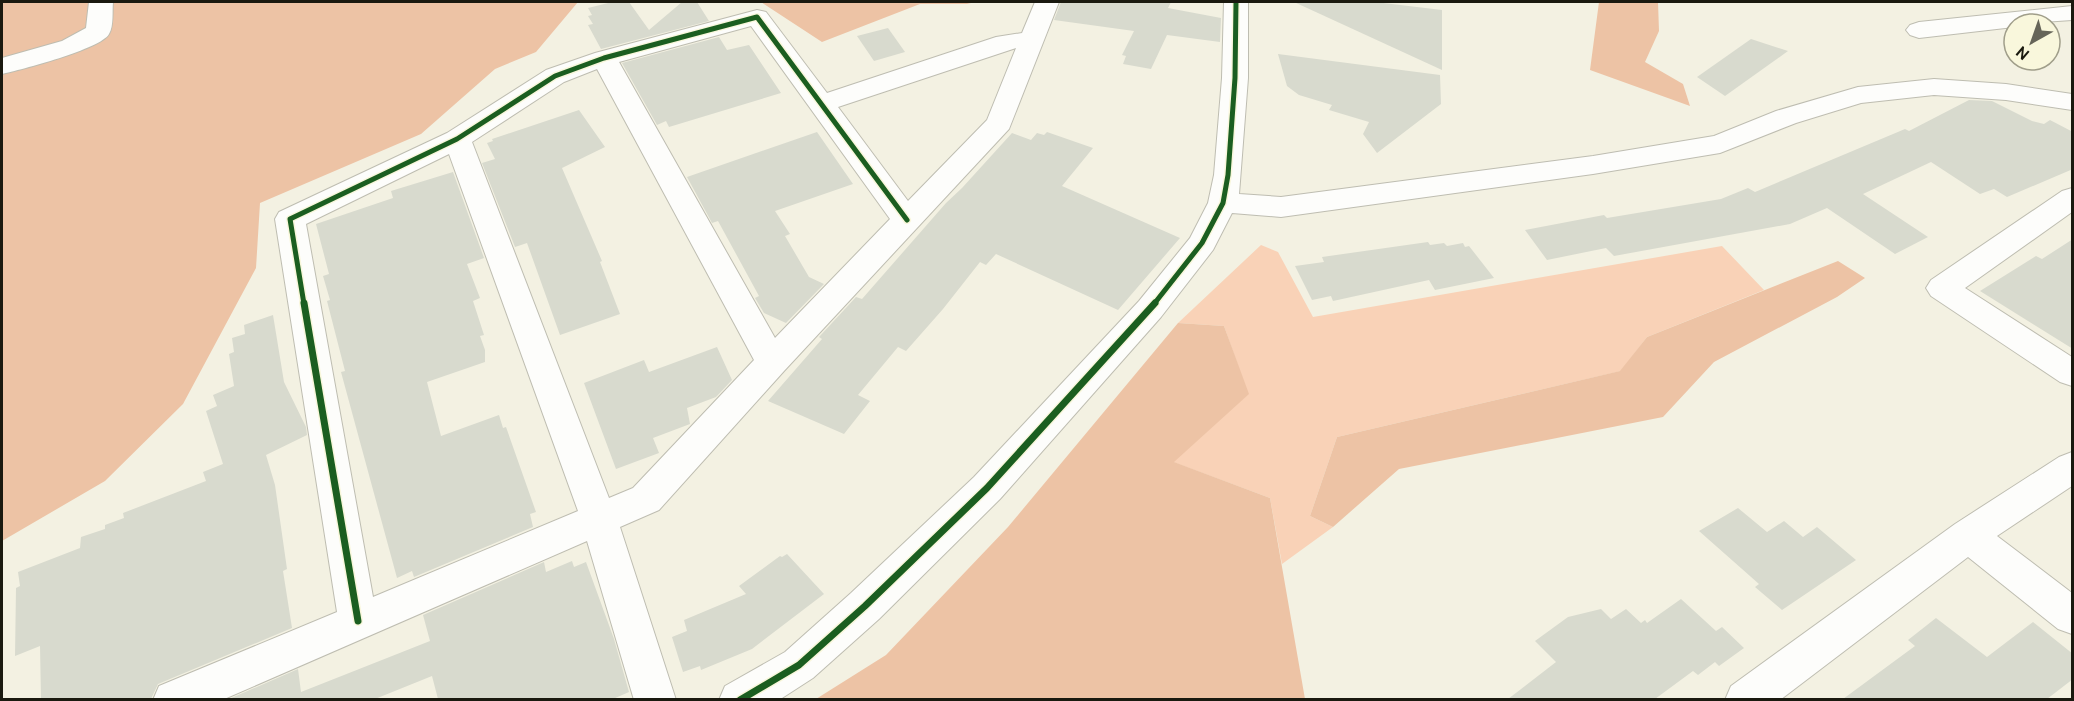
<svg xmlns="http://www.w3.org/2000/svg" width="2074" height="701" font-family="Cabin,sans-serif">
  <rect width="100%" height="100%" fill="#f3f1e2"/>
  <!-- green -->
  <path fill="#f9d2b7" d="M 1261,245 L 1278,252 L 1313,317 L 1722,246 L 1764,290 L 1647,337 L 1621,371 L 1337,437 L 1310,516 L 1333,527 L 1282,564 L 1270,498 L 1173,462 L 1248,394 L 1224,326 L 1178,323 Z"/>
  <!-- forest -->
  <g fill="#edc3a5">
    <path d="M 2,2 L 578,2 L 536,52 L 495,69 L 421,134 L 260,203 L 256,268 L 183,404 L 105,481 L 2,541 Z"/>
    <path d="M 761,2 L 975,2 L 967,4 L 920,4 L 822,42 Z"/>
    <path d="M 1599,2 L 1658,2 L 1659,31 L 1645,62 L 1683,84 L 1690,106 L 1590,70 Z"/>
    <path d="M 1838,261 L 1865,278 L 1837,297 L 1714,362 L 1663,417 L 1399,469 L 1333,527 L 1310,516 L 1337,437 L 1620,371 L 1647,337 Z"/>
    <path d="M 1178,323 L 1224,326 L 1249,394 L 1174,462 L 1270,498 L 1305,699 L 816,699 L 886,655 L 1008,527 Z"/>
  </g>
  <!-- building -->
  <g fill="#d8dace">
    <path d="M 612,2 L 629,2 L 649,30 L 682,2 L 697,2 L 709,21 L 601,49 L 588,25 L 593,24 L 588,16 L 592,15 L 588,8 Z"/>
    <path d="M 1061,2 L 1171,2 L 1168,8 L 1221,18 L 1220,42 L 1167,35 L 1151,69 L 1123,64 L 1126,56 L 1122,55 L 1134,31 L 1054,20 Z"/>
    <path d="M 1294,2 L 1375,2 L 1442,10 L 1442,70 Z"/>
    <path d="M 888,28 L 905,52 L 874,61 L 857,36 Z"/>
    <path d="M 719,37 L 727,50 L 749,45 L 781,93 L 669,127 L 666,121 L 657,125 L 622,63 Z"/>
    <path d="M 1751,39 L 1788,51 L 1725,96 L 1697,77 Z"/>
    <path d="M 1278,54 L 1440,75 L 1441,104 L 1377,153 L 1363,134 L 1369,122 L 1329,110 L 1332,105 L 1299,95 L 1287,86 Z"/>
    <path d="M 1969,100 L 1992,101 L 2032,121 L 2044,124 L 2050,120 L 2073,132 L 2073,169 L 2007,197 L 1994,189 L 1980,194 L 1931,162 L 1863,194 L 1928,237 L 1895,254 L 1827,208 L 1790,224 L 1614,256 L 1606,248 L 1547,260 L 1525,230 L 1604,215 L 1607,218 L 1721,199 L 1748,188 L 1755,192 L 1905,129 L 1909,131 Z"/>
    <path d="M 579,110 L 605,147 L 562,168 L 602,261 L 600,262 L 620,314 L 560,335 L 527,243 L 515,247 L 482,163 L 495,159 L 487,143 L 493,141 L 492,139 Z"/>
    <path d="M 817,132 L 853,184 L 775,211 L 790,234 L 785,236 L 809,277 L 824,284 L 786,323 L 764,313 L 755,298 L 759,296 L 718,221 L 712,223 L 687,177 Z"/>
    <path d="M 1047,132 L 1093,148 L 1062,186 L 1180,238 L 1118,310 L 996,254 L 986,265 L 980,262 L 943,309 L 906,351 L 898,347 L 858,395 L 870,401 L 844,434 L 768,401 L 822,339 L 819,337 L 856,297 L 862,299 L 946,203 L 962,188 L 1012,133 L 1031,140 L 1037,133 L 1044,135 Z"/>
    <path d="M 453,172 L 484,258 L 467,264 L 480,298 L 473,301 L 484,335 L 480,336 L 485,350 L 485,362 L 427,382 L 441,436 L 499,415 L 503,428 L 506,427 L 536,512 L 530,514 L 533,527 L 414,577 L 412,571 L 397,578 L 341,372 L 345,371 L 327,301 L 330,300 L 323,276 L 329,274 L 316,224 L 393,198 L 391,191 Z"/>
    <path d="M 2073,239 L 2073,349 L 1980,291 L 2036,256 L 2042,259 Z"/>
    <path d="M 1428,242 L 1430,245 L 1444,243 L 1447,246 L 1463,243 L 1465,247 L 1469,246 L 1494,278 L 1435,290 L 1429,280 L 1333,301 L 1331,296 L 1312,300 L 1295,266 L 1324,262 L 1322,257 Z"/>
    <path d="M 273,315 L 284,382 L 306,427 L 307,435 L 266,455 L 275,485 L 287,569 L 283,571 L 292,628 L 158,684 L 151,699 L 41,699 L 40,646 L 15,656 L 16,588 L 20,586 L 18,572 L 80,548 L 81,537 L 105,529 L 105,525 L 124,518 L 123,513 L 206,481 L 203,472 L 223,464 L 206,411 L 217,406 L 213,395 L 234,386 L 229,354 L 234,352 L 232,338 L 245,334 L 244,325 Z"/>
    <path d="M 717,347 L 732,380 L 716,397 L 687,408 L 690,424 L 653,438 L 659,453 L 616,469 L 584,383 L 644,360 L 649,372 Z"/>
    <path d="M 1738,508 L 1767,532 L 1784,521 L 1803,537 L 1817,527 L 1856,560 L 1782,610 L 1755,587 L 1759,584 L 1699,531 Z"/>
    <path d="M 787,554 L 824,594 L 752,649 L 701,670 L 700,666 L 683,672 L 672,637 L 687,631 L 684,620 L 746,594 L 739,586 L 780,556 L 782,557 Z"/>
    <path d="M 572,561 L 574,567 L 586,562 L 614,639 L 629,692 L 613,699 L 438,699 L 432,676 L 375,699 L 229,699 L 298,669 L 301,692 L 430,641 L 423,615 L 544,562 L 546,572 Z"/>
    <path d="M 1681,599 L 1716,631 L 1722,627 L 1744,648 L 1719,666 L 1715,662 L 1698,675 L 1693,671 L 1655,699 L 1508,699 L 1556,662 L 1535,641 L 1568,617 L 1601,609 L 1611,619 L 1626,609 L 1641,623 L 1645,620 L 1647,623 Z"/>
    <path d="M 1936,618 L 1987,657 L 2033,622 L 2073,654 L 2073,679 L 2047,699 L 1843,699 L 1915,646 L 1908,640 Z"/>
  </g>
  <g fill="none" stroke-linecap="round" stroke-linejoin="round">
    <defs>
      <g id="minor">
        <path d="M 89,2 L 113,2 C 112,11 114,26 109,34 C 101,49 20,70 2,74 L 2,58 L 62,41 L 86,28 Z"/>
        <path d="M 1035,2 L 1059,2 L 1009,129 L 784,371 L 659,510 L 620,527 L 676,700 L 634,700 L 587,541 L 222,700 L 153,700 L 159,686 L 337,612 L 275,219 L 279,212 L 447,133 L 546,70 L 595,53 L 757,10 L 766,12 L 827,93 L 996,37 L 1022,33 ZM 751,26 L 890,219 L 775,338 L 619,62 ZM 1016,48 L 987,120 L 908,201 L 838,107 ZM 597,69 L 754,360 L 633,488 L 609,498 L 472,142 L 564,82 ZM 449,154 L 578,511 L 373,597 L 306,224 Z"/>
        <path d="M 1224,2 L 1248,2 L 1248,78 L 1239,194 L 1281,197 L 1593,156 L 1714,136 L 1776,111 L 1858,87 L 1934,79 L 2006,84 L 2072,94 L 2072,110 L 2006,100 L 1934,95 L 1861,103 L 1796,123 L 1720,153 L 1593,174 L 1281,217 L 1232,213 L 1213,250 L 1161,317 L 1000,499 L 879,619 L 813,678 L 779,700 L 719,700 L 725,686 L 785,652 L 851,593 L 974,477 L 1139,301 L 1190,238 L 1208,203 L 1214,175 L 1222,78 Z"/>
        <path d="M 2072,6 L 2072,20 L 2014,24 L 2014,27 L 1919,38 L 1910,35 L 1906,30 L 1910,25 L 1919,22 Z"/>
        <path d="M 2072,188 L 2072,212 L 1965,288 L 2072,357 L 2072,386 L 2060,382 L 1931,296 L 1926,288 L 1931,280 L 2062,191 Z"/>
        <path d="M 2072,452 L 2072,486 L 1997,536 L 2072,593 L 2072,634 L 2058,629 L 1968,557 L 1780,700 L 1725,700 L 1731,686 L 1955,524 L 2059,457 Z"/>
      </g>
    </defs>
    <!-- minor casing -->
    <use href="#minor" stroke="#bebdb1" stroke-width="2"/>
    <!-- minor -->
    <use href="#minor" fill="#fdfdfb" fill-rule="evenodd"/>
    <defs>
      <g id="cycleway-far1">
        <path d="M 304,304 L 290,219 L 457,139 L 555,76 L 604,58 L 757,17 L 907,220"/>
        <path d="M 1154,304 L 1202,243 L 1223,203 L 1228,175 L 1235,78 L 1236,2"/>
      </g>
      <g id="cycleway">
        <path d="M 304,303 L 358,621"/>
        <path d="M 740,700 L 799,665 L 865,606 L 987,488 L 1155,303"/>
      </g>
    </defs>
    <!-- cycleway-far1 casing -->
    <use href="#cycleway-far1" stroke="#f9f7dc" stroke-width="8"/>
    <!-- cycleway casing -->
    <use href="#cycleway" stroke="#f9f7dc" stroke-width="10"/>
    <!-- cycleway-far1 -->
    <use href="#cycleway-far1" stroke="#1b5e20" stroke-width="5"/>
    <!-- cycleway -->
    <use href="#cycleway" stroke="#1b5e20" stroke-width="7"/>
  </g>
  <!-- border -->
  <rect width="2074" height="701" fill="none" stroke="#1a190f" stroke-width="6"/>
  <!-- north arrow -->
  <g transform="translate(2032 42) rotate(220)"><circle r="28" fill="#f9f7dc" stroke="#a09e8a" stroke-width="1.5"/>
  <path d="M0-4.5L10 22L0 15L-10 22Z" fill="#666559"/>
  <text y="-9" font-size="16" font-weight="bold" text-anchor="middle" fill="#1a190f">N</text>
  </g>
</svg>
